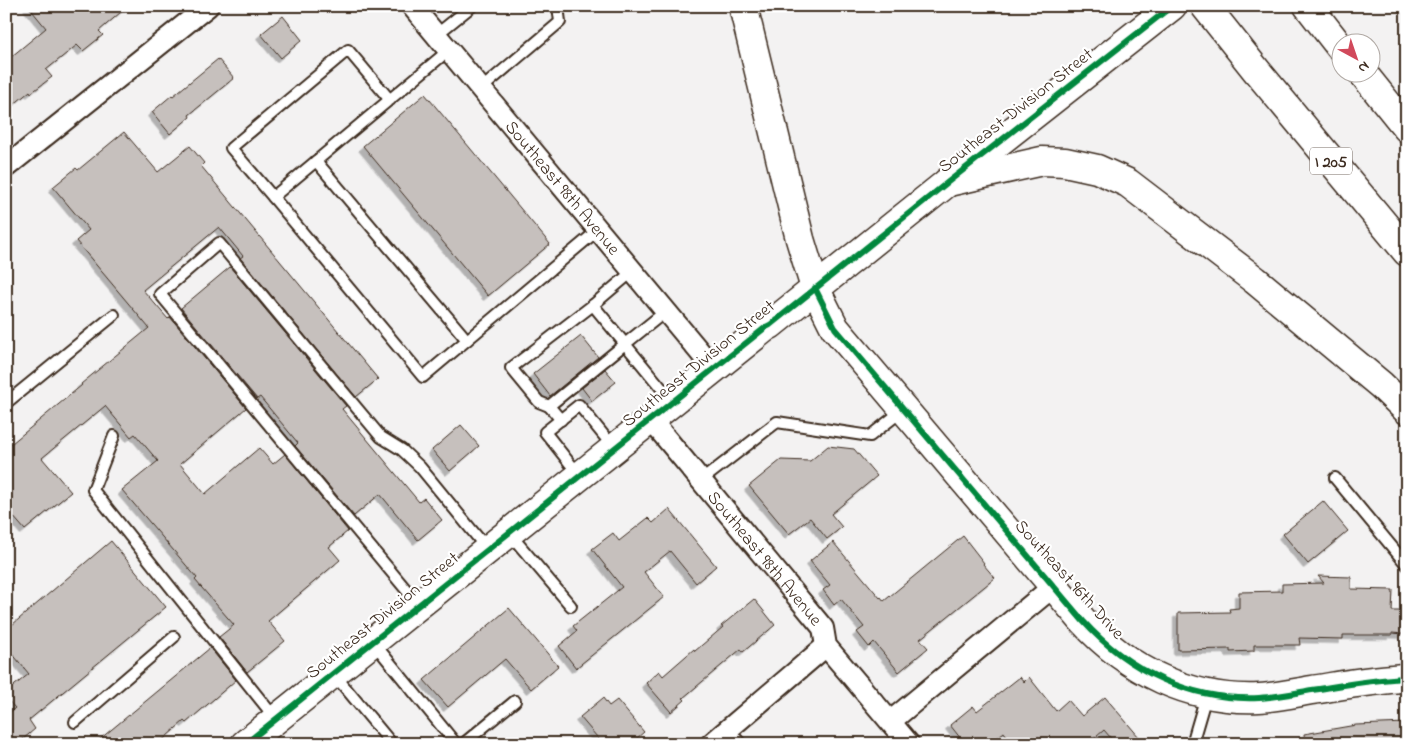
<svg xmlns="http://www.w3.org/2000/svg" width="1413" height="750" font-family="'Indie Flower',sans-serif">
  <defs>
    <filter id="shadow"><feDropShadow dx="-4.5" dy="4.5" stdDeviation="0" flood-color="#0004"/></filter>
  </defs>
  <rect width="100%" height="100%" fill="#f3f2f2"/>
  <filter id="ink" filterUnits="userSpaceOnUse"><feTurbulence type="fractalNoise" baseFrequency=".02" numOctaves="2"/><feDisplacementMap in="SourceGraphic" scale="10" xChannelSelector="R" yChannelSelector="G"/><feConvolveMatrix kernelMatrix="1 2 1 2 8 2 1 2 1" color-interpolation-filters="sRGB"/></filter>
  <g filter="url(#ink)">
    <!-- building -->
    <g fill="#c6c0bd" stroke="#3b2a1e" filter="url(#shadow)">
      <path d="M 28,6 L 128,6 L 99,31 L 103,35 L 83,51 L 77,45 L 46,70 L 52,77 L 31,93 L 30,91 L 6,111 L 6,61 L 46,28 Z"/>
      <path d="M 283,16 L 302,40 L 281,58 L 261,34 Z"/>
      <path d="M 218,59 L 234,78 L 189,115 L 190,117 L 170,134 L 152,112 L 172,95 L 173,96 Z"/>
      <path d="M 425,94 L 550,244 L 488,296 L 363,146 Z"/>
      <path d="M 124,132 L 158,172 L 190,146 L 204,163 L 201,166 L 378,379 L 356,397 L 240,258 L 243,256 L 219,227 L 143,290 L 168,319 L 170,317 L 246,408 L 180,464 L 205,494 L 259,448 L 273,464 L 285,454 L 348,531 L 329,547 L 340,560 L 268,621 L 285,641 L 247,672 L 219,637 L 234,625 L 195,580 L 197,578 L 122,490 L 158,461 L 135,434 L 131,437 L 105,406 L 42,458 L 71,492 L 25,530 L 6,508 L 6,448 L 82,385 L 81,384 L 149,328 L 76,241 L 89,230 L 53,187 L 76,168 L 78,170 Z"/>
      <path d="M 230,267 L 346,406 L 342,409 L 419,502 L 424,498 L 442,520 L 418,540 L 380,494 L 354,516 L 295,446 L 298,443 L 260,397 L 257,399 L 181,308 Z"/>
      <path d="M 581,336 L 598,357 L 550,396 L 533,374 Z"/>
      <path d="M 605,369 L 616,382 L 592,401 L 582,388 Z"/>
      <path d="M 461,425 L 479,446 L 450,471 L 432,450 Z"/>
      <path d="M 828,446 L 854,449 L 877,476 L 831,514 L 842,527 L 827,539 L 810,518 L 789,534 L 749,486 L 781,460 L 810,461 Z"/>
      <path d="M 1323,501 L 1348,531 L 1308,564 L 1283,534 Z"/>
      <path d="M 669,509 L 716,566 L 696,583 L 670,551 L 644,572 L 664,597 L 576,668 L 559,646 L 577,631 L 573,626 L 622,587 L 592,549 L 613,533 L 619,541 L 648,518 L 653,523 Z"/>
      <path d="M 963,536 L 984,563 L 983,564 L 995,578 L 920,639 L 928,648 L 899,672 L 874,642 L 869,647 L 857,632 L 864,627 L 841,599 L 834,605 L 823,590 L 830,585 L 810,561 L 833,542 L 880,598 L 881,597 L 884,601 Z"/>
      <path d="M 111,541 L 166,607 L 29,720 L 35,729 L 17,744 L 6,744 L 6,716 L 15,708 L 6,698 L 6,692 L 29,674 L 6,646 L 6,630 Z"/>
      <path d="M 1318,576 L 1351,577 L 1351,589 L 1393,590 L 1392,611 L 1404,611 L 1404,634 L 1392,633 L 1392,635 L 1343,635 L 1343,639 L 1299,638 L 1300,645 L 1254,645 L 1254,651 L 1230,652 L 1230,649 L 1178,650 L 1178,613 L 1230,612 L 1229,609 L 1239,608 L 1239,592 L 1282,591 L 1282,584 L 1324,583 Z"/>
      <path d="M 754,599 L 775,625 L 743,652 L 741,649 L 683,698 L 685,700 L 671,712 L 646,683 L 659,671 L 663,676 L 694,649 L 695,651 L 723,627 L 721,626 Z"/>
      <path d="M 509,608 L 558,666 L 531,689 L 505,659 L 448,707 L 424,680 Z"/>
      <path d="M 210,648 L 236,680 L 186,723 L 184,721 L 158,744 L 94,744 Z"/>
      <path d="M 1020,677 L 1024,682 L 1029,677 L 1056,711 L 1068,700 L 1082,716 L 1105,697 L 1145,744 L 1116,744 L 1104,730 L 1088,744 L 1013,744 L 1004,732 L 989,744 L 965,744 L 950,725 L 973,706 L 977,711 Z"/>
      <path d="M 603,698 L 609,706 L 617,700 L 644,732 L 630,744 L 603,744 L 580,717 Z"/>
      <path d="M 1407,723 L 1407,744 L 1305,744 L 1304,734 L 1356,725 Z"/>
    </g>
    <g fill="none" stroke-linecap="round" stroke-linejoin="round">
      <defs>
        <g id="lane">
          <path d="M 436,35 L 472,6"/>
          <path d="M 449,50 L 273,197 L 423,377 L 598,230"/>
          <path d="M 481,89 L 560,22 L 558,6"/>
          <path d="M 316,161 L 467,340"/>
          <path d="M 273,197 L 231,148 L 348,50 L 390,100"/>
          <path d="M 633,271 L 593,305 L 625,344 L 666,311"/>
          <path d="M 6,403 L 114,315"/>
          <path d="M 549,406 L 539,402 L 511,368 L 593,305"/>
          <path d="M 561,420 L 549,406 L 625,344 L 672,401"/>
          <path d="M 114,436 L 93,490 L 275,718"/>
          <path d="M 579,475 L 545,432 L 579,405 L 614,448"/>
          <path d="M 1335,478 L 1407,565"/>
          <path d="M 702,480 L 777,422 L 870,436 L 903,410"/>
          <path d="M 510,534 L 571,606"/>
          <path d="M 418,604 L 160,294 L 219,243 L 381,437 L 402,450 L 420,467 L 488,550"/>
          <path d="M 373,642 L 456,744"/>
          <path d="M 333,673 L 392,744"/>
          <path d="M 75,722 L 174,637"/>
          <path d="M 728,729 L 741,744"/>
          <path d="M 463,744 L 515,701"/>
          <path d="M 1200,744 L 1194,737 L 1206,696"/>
        </g>
        <g id="street">
          <path id="s1" d="M 412,6 L 714,369"/>
          <path d="M 6,167 L 208,6"/>
          <path id="s2" d="M 651,420 L 823,628 L 826,646 L 909,744"/>
          <path d="M 891,721 L 1054,586"/>
          <path d="M 711,744 L 826,646"/>
        </g>
        <path id="secondary" d="M 815,288 L 835,328 L 1083,621 C 1128,671 1191,701 1259,698 C 1277,697 1295,693 1312,690 C 1344,685 1375,679 1407,678"/>
        <path id="primary" d="M 245,744 L 766,327 L 770,325 L 948,182 L 1172,6"/>
        <g id="highway">
          <path d="M 743,6 L 800,239 L 815,288"/>
          <path d="M 1205,6 L 1256,70 L 1407,252"/>
          <path d="M 1308,6 L 1340,47"/>
          <path d="M 1362,72 L 1407,128"/>
          <path d="M 948,182 L 1042,161 L 1065,162 L 1097,169 L 1128,183 L 1255,280 L 1381,385 L 1407,410"/>
        </g>
      </defs>
      <!-- lane casing -->
      <use href="#lane" stroke="#3b2a1e" stroke-width="14"/>
      <!-- street casing -->
      <use href="#street" stroke="#3b2a1e" stroke-width="24"/>
      <!-- secondary casing -->
      <use href="#secondary" stroke="#3b2a1e" stroke-width="31"/>
      <!-- primary casing -->
      <use href="#primary" stroke="#3b2a1e" stroke-width="31"/>
      <!-- highway casing -->
      <use href="#highway" stroke="#3b2a1e" stroke-width="31"/>
      <!-- lane -->
      <use href="#lane" stroke="#fff" stroke-width="10"/>
      <!-- street -->
      <use href="#street" stroke="#fff" stroke-width="20"/>
      <!-- secondary -->
      <use href="#secondary" stroke="#fff" stroke-width="28"/>
      <!-- primary -->
      <use href="#primary" stroke="#fff" stroke-width="28"/>
      <!-- highway -->
      <use href="#highway" stroke="#fff" stroke-width="28"/>
      <defs>
        <g id="cycleway">
          <path d="M 815,288 L 835,328 L 1083,621 C 1128,671 1191,701 1259,698 C 1277,697 1295,693 1312,690 C 1344,685 1375,679 1407,678"/>
          <path d="M 245,744 L 766,327 L 770,325 L 948,182 L 1172,6"/>
        </g>
      </defs>
      <!-- cycleway casing -->
      <use href="#cycleway" stroke="#fff" stroke-width="9"/>
      <!-- cycleway -->
      <use href="#cycleway" stroke="#00873e" stroke-width="6"/>
    </g>
  </g>
  <g text-anchor="middle" stroke-width="4.5" stroke-linejoin="round" paint-order="stroke">
    <!-- shield labels -->
    <rect fill="#fff" stroke="#766a62" stroke-width="1" x="1310" y="147.5" width="42" height="27" rx="4"/>
    <g font-size="16" font-weight="bold" fill="#3b2a1e">
      <text x="1331" y="167">I 205</text>
    </g>
    <!-- street labels -->
    <g font-size="18" fill="#3b2a1e" stroke="#fff">
      <text transform="translate(1015 110) rotate(-38)" y="6">Southeast Division Street</text>
      <text dy="6" stroke="none"><textPath href="#s1" startOffset="236">Southeast 98th Avenue</textPath></text>
      <text transform="translate(698 363) rotate(-39)" y="6">Southeast Division Street</text>
      <text dy="6" stroke="none"><textPath href="#s2" startOffset="179">Southeast 98th Avenue</textPath></text>
      <text transform="translate(1070 579) rotate(48)" y="6">Southeast 96th Drive</text>
      <text transform="translate(382 615) rotate(-39)" y="6">Southeast Division Street</text>
    </g>
  </g>
  <!-- margin -->
  <rect width="1413" height="750" fill="none" stroke="#fff" stroke-width="25"/>
  <rect x="12" y="12" width="1388" height="725" fill="none" stroke="#3b2a1e" stroke-width="2" filter="url(#ink)"/>
  <!-- north arrow -->
  <g transform="translate(1356 58) rotate(140)"><circle r="24" fill="#ffffff" stroke="#b1aaa5"/>
  <path d="M0-4L9 19L0 12L-9 19Z" fill="#d1495b"/>
  <text y="-8" font-size="14" font-weight="bold" text-anchor="middle" fill="#3b2a1e">N</text>
  </g>
</svg>
